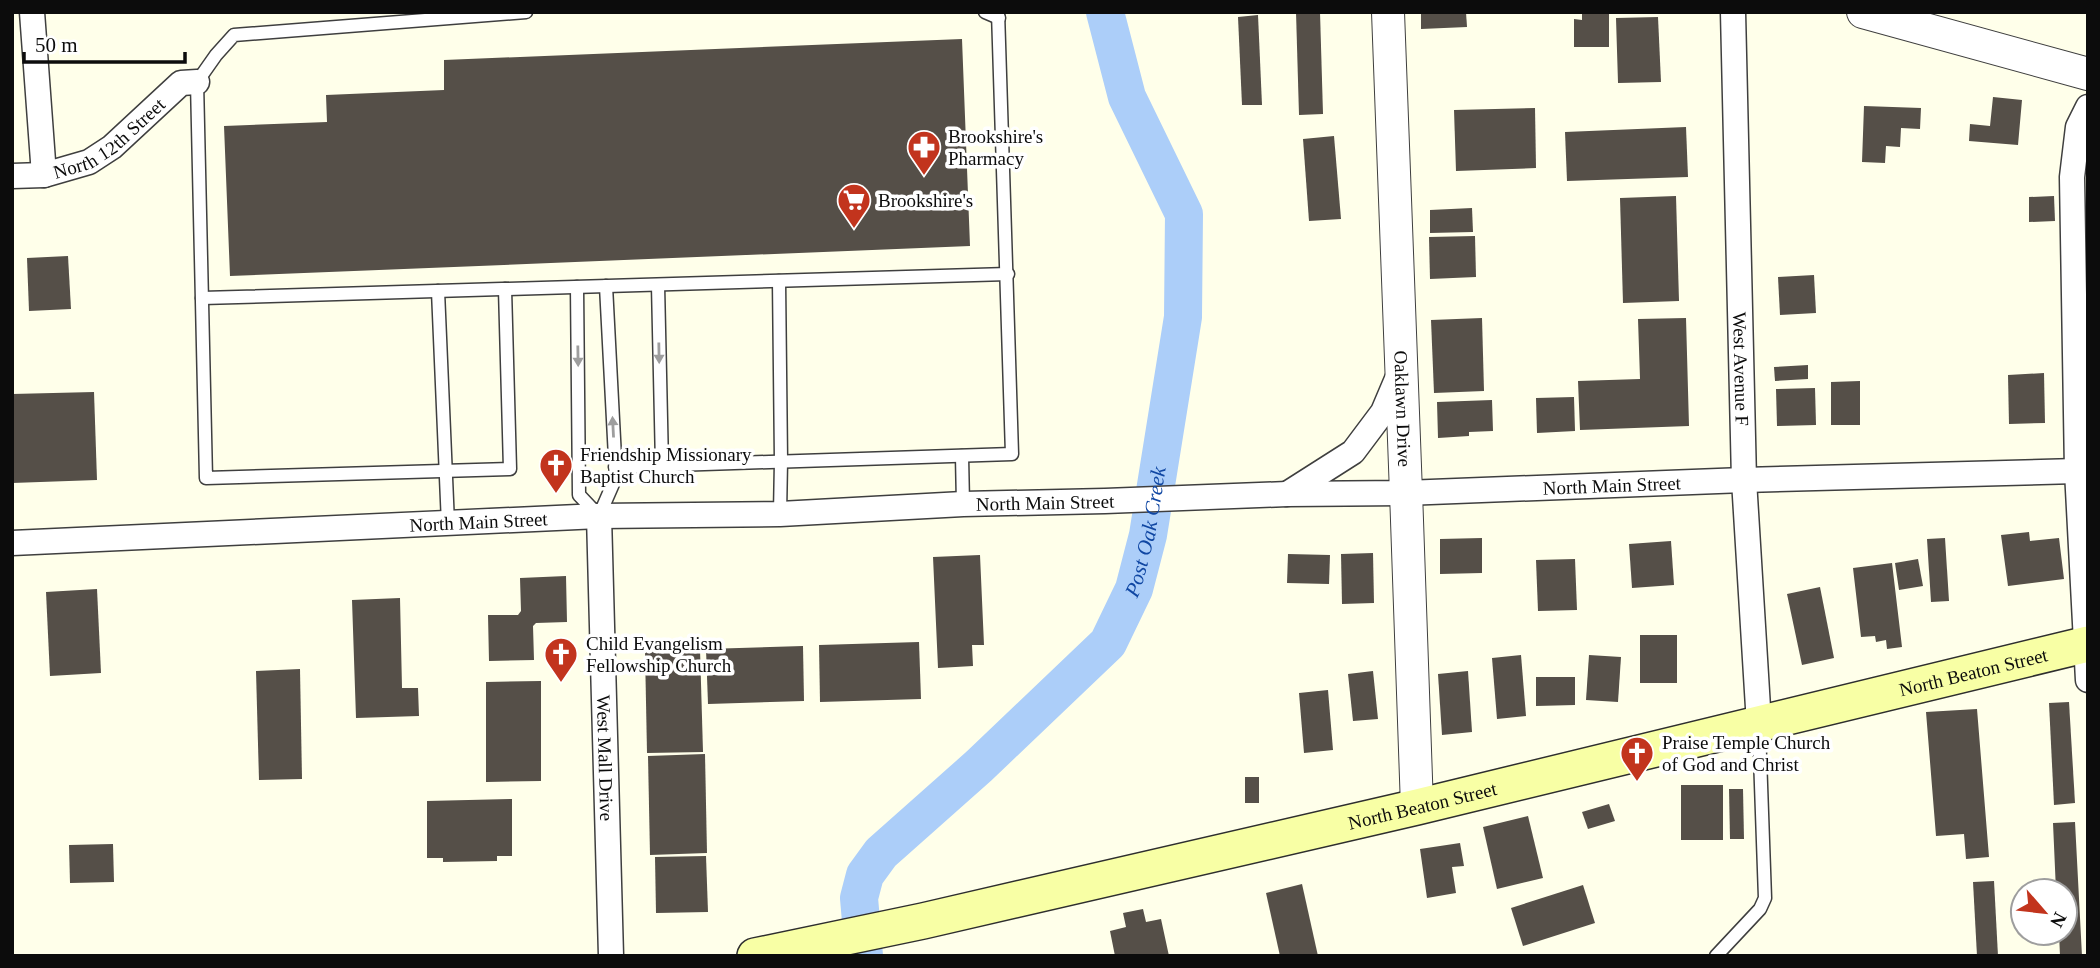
<svg xmlns="http://www.w3.org/2000/svg" width="2100" height="968" font-family="Georgia,serif">
  <rect width="100%" height="100%" fill="#ffffea"/>
  <g fill="none" stroke-linecap="round" stroke-linejoin="round">
    <!-- river -->
    <path stroke="#accef9" stroke-width="38" id="s1" d="M 864,956 L 859,898 L 865,875 L 881,853 L 979,766 L 1108,643 L 1134,589 L 1148,535 L 1183,317 L 1184,214 L 1127,97 L 1105,12"/>
  </g>
  <!-- building -->
  <g fill="#554f48">
    <path d="M 1296,12 L 1320,12 L 1323,114 L 1299,115 Z"/>
    <path d="M 1421,12 L 1466,12 L 1467,27 L 1421,29 Z"/>
    <path d="M 1582,12 L 1609,12 L 1609,47 L 1574,47 L 1574,19 L 1582,20 Z"/>
    <path d="M 1258,15 L 1262,105 L 1242,105 L 1238,17 Z"/>
    <path d="M 1658,17 L 1661,82 L 1618,83 L 1616,18 Z"/>
    <path d="M 962,39 L 970,246 L 230,276 L 224,126 L 327,122 L 326,95 L 444,90 L 444,60 Z"/>
    <path d="M 1993,97 L 2022,100 L 2018,145 L 1969,141 L 1970,124 L 1990,126 Z"/>
    <path d="M 1864,106 L 1921,108 L 1920,129 L 1901,128 L 1900,147 L 1886,146 L 1885,163 L 1862,162 Z"/>
    <path d="M 1535,108 L 1536,168 L 1456,171 L 1454,110 Z"/>
    <path d="M 1686,127 L 1688,177 L 1567,181 L 1565,132 Z"/>
    <path d="M 1334,136 L 1341,219 L 1309,221 L 1303,139 Z"/>
    <path d="M 1676,196 L 1679,301 L 1623,303 L 1620,198 Z"/>
    <path d="M 2054,196 L 2055,221 L 2029,222 L 2029,197 Z"/>
    <path d="M 1472,208 L 1473,232 L 1430,233 L 1430,210 Z"/>
    <path d="M 1475,236 L 1476,277 L 1430,279 L 1429,237 Z"/>
    <path d="M 68,256 L 71,309 L 29,311 L 27,258 Z"/>
    <path d="M 1814,275 L 1816,313 L 1780,315 L 1778,277 Z"/>
    <path d="M 1482,318 L 1484,391 L 1434,393 L 1431,320 Z"/>
    <path d="M 1686,318 L 1689,426 L 1580,430 L 1578,381 L 1640,379 L 1638,319 Z"/>
    <path d="M 1808,365 L 1808,379 L 1775,381 L 1774,367 Z"/>
    <path d="M 2044,373 L 2045,423 L 2009,424 L 2008,375 Z"/>
    <path d="M 1860,381 L 1860,425 L 1831,425 L 1831,382 Z"/>
    <path d="M 1815,388 L 1816,425 L 1777,426 L 1776,389 Z"/>
    <path d="M 94,392 L 97,480 L 12,483 L 12,394 Z"/>
    <path d="M 1574,397 L 1575,431 L 1537,433 L 1536,398 Z"/>
    <path d="M 1492,400 L 1493,431 L 1469,432 L 1469,436 L 1438,438 L 1437,402 Z"/>
    <path d="M 2029,532 L 2030,541 L 2059,538 L 2064,579 L 2008,586 L 2001,535 Z"/>
    <path d="M 1482,538 L 1482,573 L 1440,574 L 1440,539 Z"/>
    <path d="M 1945,538 L 1949,601 L 1931,602 L 1927,539 Z"/>
    <path d="M 1671,541 L 1674,585 L 1632,588 L 1629,544 Z"/>
    <path d="M 1373,553 L 1374,603 L 1342,604 L 1341,554 Z"/>
    <path d="M 1288,554 L 1330,555 L 1329,584 L 1287,583 Z"/>
    <path d="M 980,555 L 984,645 L 972,645 L 973,666 L 938,668 L 933,557 Z"/>
    <path d="M 1575,559 L 1577,610 L 1538,611 L 1536,560 Z"/>
    <path d="M 1918,559 L 1923,586 L 1899,590 L 1895,563 Z"/>
    <path d="M 1892,563 L 1902,647 L 1887,649 L 1886,640 L 1876,642 L 1875,636 L 1861,637 L 1853,568 Z"/>
    <path d="M 566,576 L 567,622 L 536,623 L 533,626 L 534,660 L 489,661 L 488,615 L 518,615 L 521,611 L 520,578 Z"/>
    <path d="M 1820,587 L 1834,658 L 1802,665 L 1787,594 Z"/>
    <path d="M 97,589 L 101,673 L 50,676 L 46,592 Z"/>
    <path d="M 400,598 L 402,688 L 418,688 L 419,716 L 356,718 L 352,600 Z"/>
    <rect x="1640" y="635" width="37" height="48"/>
    <path d="M 919,642 L 921,699 L 820,702 L 819,645 Z"/>
    <path d="M 803,646 L 804,701 L 708,704 L 706,649 Z"/>
    <path d="M 700,649 L 703,752 L 647,753 L 645,651 Z"/>
    <path d="M 1521,655 L 1526,716 L 1497,719 L 1492,658 Z"/>
    <path d="M 1589,655 L 1621,657 L 1618,702 L 1586,700 Z"/>
    <path d="M 300,669 L 302,779 L 259,780 L 256,671 Z"/>
    <path d="M 1373,671 L 1378,719 L 1353,721 L 1348,674 Z"/>
    <path d="M 1468,671 L 1472,732 L 1442,735 L 1438,674 Z"/>
    <path d="M 1536,677 L 1575,677 L 1575,705 L 1536,706 Z"/>
    <path d="M 541,681 L 541,781 L 486,782 L 486,682 Z"/>
    <path d="M 1328,690 L 1333,750 L 1304,753 L 1299,693 Z"/>
    <path d="M 2069,702 L 2075,803 L 2054,805 L 2049,703 Z"/>
    <path d="M 1977,709 L 1989,857 L 1966,859 L 1964,834 L 1936,836 L 1926,712 Z"/>
    <path d="M 705,754 L 707,853 L 650,855 L 648,756 Z"/>
    <rect x="1245" y="777" width="14" height="26"/>
    <rect x="1681" y="785" width="42" height="55"/>
    <path d="M 1729,789 L 1743,789 L 1744,839 L 1730,839 Z"/>
    <path d="M 512,799 L 512,856 L 497,856 L 497,861 L 443,862 L 443,858 L 427,858 L 427,801 Z"/>
    <path d="M 1609,804 L 1615,821 L 1588,829 L 1582,812 Z"/>
    <path d="M 1528,816 L 1543,878 L 1497,889 L 1483,827 Z"/>
    <path d="M 2075,822 L 2082,956 L 2060,956 L 2059,933 L 2065,933 L 2065,891 L 2056,891 L 2053,823 Z"/>
    <path d="M 1460,843 L 1464,866 L 1452,867 L 1456,893 L 1427,898 L 1420,849 Z"/>
    <path d="M 113,844 L 114,882 L 70,883 L 69,845 Z"/>
    <path d="M 706,856 L 708,912 L 656,913 L 655,857 Z"/>
    <path d="M 1994,881 L 1998,956 L 1977,956 L 1973,882 Z"/>
    <path d="M 1302,884 L 1318,956 L 1280,956 L 1266,893 Z"/>
    <path d="M 1583,885 L 1595,923 L 1523,946 L 1511,908 Z"/>
    <path d="M 1143,909 L 1146,922 L 1161,919 L 1169,956 L 1115,956 L 1110,931 L 1126,927 L 1123,913 Z"/>
  </g>
  <g fill="none" stroke-linecap="round" stroke-linejoin="round">
    <defs>
      <g id="service">
        <path d="M 985,12 L 999,18"/>
        <path d="M 779,281 L 781,461 L 780,514"/>
        <path d="M 658,285 L 662,465"/>
        <path d="M 577,287 L 579,495 L 599,516 L 616,477 L 606,286"/>
        <path d="M 505,289 L 510,469 L 206,478 L 197,82 L 216,55 L 234,35 L 526,12"/>
        <path d="M 438,291 L 448,524"/>
        <path d="M 202,298 L 1008,274"/>
        <path d="M 962,456 L 963,504"/>
        <path d="M 615,467 L 1012,454 L 998,12"/>
        <path d="M 1716,956 L 1760,909 L 1765,898 L 1759,728"/>
      </g>
      <g id="minor">
        <path d="M 32,12 L 44,175"/>
        <path id="s2" d="M 1733,12 L 1744,480 L 1759,724"/>
        <path d="M 2088,107 L 2078,127 L 2072,177 L 2077,471 L 2088,680"/>
        <path id="s3" d="M 12,176 L 44,175 L 89,162 L 112,147 L 181,83 L 197,82"/>
        <path d="M 1287,494 L 1353,452 L 1383,412 L 1400,372"/>
        <path id="s4" d="M 599,516 L 611,956"/>
        <path id="s5" d="M 12,543 L 599,516 L 780,514 L 963,504 L 1105,501 L 1287,494 L 1405,493 L 1744,480 L 2077,471"/>
      </g>
      <g id="tertiary">
        <path id="s6" d="M 1388,12 C 1400,277 1407,542 1417,807"/>
        <path d="M 1863,12 L 2088,74"/>
      </g>
      <g id="secondary">
        <path id="s7" d="M 755,956 L 923,921 L 1417,807 L 2088,644"/>
      </g>
    </defs>
    <!-- service casing -->
    <use href="#service" stroke="#3f3f3f" stroke-width="15"/>
    <!-- minor casing -->
    <use href="#minor" stroke="#3f3f3f" stroke-width="27"/>
    <!-- tertiary casing -->
    <use href="#tertiary" stroke="#3f3f3f" stroke-width="34"/>
    <!-- secondary casing -->
    <use href="#secondary" stroke="#2e2e2e" stroke-width="38"/>
    <!-- service -->
    <use href="#service" stroke="#fff" stroke-width="12"/>
    <!-- minor -->
    <use href="#minor" stroke="#fff" stroke-width="24"/>
    <!-- tertiary -->
    <use href="#tertiary" stroke="#fff" stroke-width="32"/>
    <!-- secondary -->
    <use href="#secondary" stroke="#f8ffa5" stroke-width="35"/>
  </g>
  <!-- one-way arrows -->
  <defs><path id="oneway-solid" d="M-6-.8H1V-3.2L6.5 0L1 3.2V.8H-6Z" transform="scale(1.75)"/></defs>
  <g fill="#9e9e9e">
    <use href="#oneway-solid" transform="translate(659 353) rotate(89)"/>
    <use href="#oneway-solid" transform="translate(578 356) rotate(89)"/>
    <use href="#oneway-solid" transform="translate(613 427) rotate(-93)"/>
  </g>
  <!-- icons -->
  <defs>
    <symbol id="pharmacy-pin" viewBox="-11 -11 22 30"><path d="M0 17L-7.5 6A9.5 9.5 0 1 1 7.5 6Z" fill="#c2341d" stroke="#fff"/><path d="M-2-6h4v4h4v4h-4v4h-4v-4h-4v-4h4Z" fill="#fff"/></symbol>
    <symbol id="supermarket-pin" viewBox="-11 -11 22 30"><path d="M0 17L-7.5 6A9.5 9.5 0 1 1 7.5 6Z" fill="#c2341d" stroke="#fff"/><path d="M-6-5.5h2.5l.6 2H6L4.5 2H-2.5L-4.4-4H-6ZM-1.5 3.2a1.3 1.3 0 1 0 .1 0ZM3 3.2a1.3 1.3 0 1 0 .1 0Z" fill="#fff"/></symbol>
    <symbol id="church-pin" viewBox="-11 -11 22 30"><path d="M0 17L-7.5 6A9.5 9.5 0 1 1 7.5 6Z" fill="#c2341d" stroke="#fff"/><path d="M-1.2-6h2.4v3.5h3.3v2.4h-3.3V6h-2.4V-.1h-3.3v-2.4h3.3Z" fill="#fff"/></symbol>
  </defs>
  <g fill-rule="evenodd">
    <use href="#pharmacy-pin" x="905" y="128" width="38" height="52"/>
    <use href="#supermarket-pin" x="835" y="181" width="38" height="52"/>
    <use href="#church-pin" x="537" y="446" width="38" height="52"/>
    <use href="#church-pin" x="542" y="635" width="38" height="52"/>
    <use href="#church-pin" x="1618" y="734" width="38" height="52"/>
  </g>
  <g text-anchor="middle" stroke-width="7" stroke-linejoin="round" paint-order="stroke">
    <!-- street labels -->
    <g font-size="19" fill="#0c0c0c" stroke="#fff">
      <text dy="7" stroke="none"><textPath href="#s3" startOffset="108">North 12th Street</textPath></text>
      <text dy="7" stroke="none"><textPath href="#s2" startOffset="357">West Avenue F</textPath></text>
      <text dy="7" stroke="none"><textPath href="#s6" startOffset="397">Oaklawn Drive</textPath></text>
      <text dy="7" stroke="none"><textPath href="#s5" startOffset="1601">North Main Street</textPath></text>
      <text dy="7" stroke="none"><textPath href="#s5" startOffset="1034">North Main Street</textPath></text>
      <text dy="7" stroke="none"><textPath href="#s5" startOffset="467">North Main Street</textPath></text>
      <text dy="7" stroke="none"><textPath href="#s7" startOffset="1251">North Beaton Street</textPath></text>
      <text dy="7" stroke="none"><textPath href="#s4" startOffset="242">West Mall Drive</textPath></text>
      <text dy="7" stroke="none"><textPath href="#s7" startOffset="684">North Beaton Street</textPath></text>
    </g>
    <!-- poi labels -->
    <g font-size="19" fill="#0c0c0c" stroke="#fff" text-anchor="start">
      <text x="948" y="143">Brookshire's<tspan x="948" dy="22">Pharmacy</tspan></text>
      <text x="878" y="207">Brookshire's</text>
      <text x="580" y="461">Friendship Missionary<tspan x="580" dy="22">Baptist Church</tspan></text>
      <text x="586" y="650">Child Evangelism<tspan x="586" dy="22">Fellowship Church</tspan></text>
      <text x="1662" y="749">Praise Temple Church<tspan x="1662" dy="22">of God and Christ</tspan></text>
    </g>
    <!-- water labels -->
    <g font-size="21" font-style="italic" fill="#1047a3" stroke="#fff">
      <text dy="7" stroke="none"><textPath href="#s1" startOffset="537">Post Oak Creek</textPath></text>
    </g>
  </g>
  <!-- border -->
  <rect width="2100" height="968" fill="none" stroke="#0c0c0c" stroke-width="28"/>
  <!-- north arrow -->
  <g transform="translate(2044 912) rotate(118)"><circle r="33" fill="#ffffff" stroke="#9e9e9e" stroke-width="2"/>
  <path d="M0-5L12 26L0 18L-12 26Z" fill="#c2341d"/>
  <text y="-10" font-size="19" font-weight="bold" text-anchor="middle" fill="#0c0c0c">N</text>
  </g>
  <!-- scale -->
  <path d="M24 52v10h161v-10" fill="none" stroke="#0c0c0c" stroke-width="3.5"/>
  <text x="35" y="52" font-size="21" fill="#0c0c0c" stroke="#ffffff" stroke-width="5" paint-order="stroke">50 m</text>
</svg>
